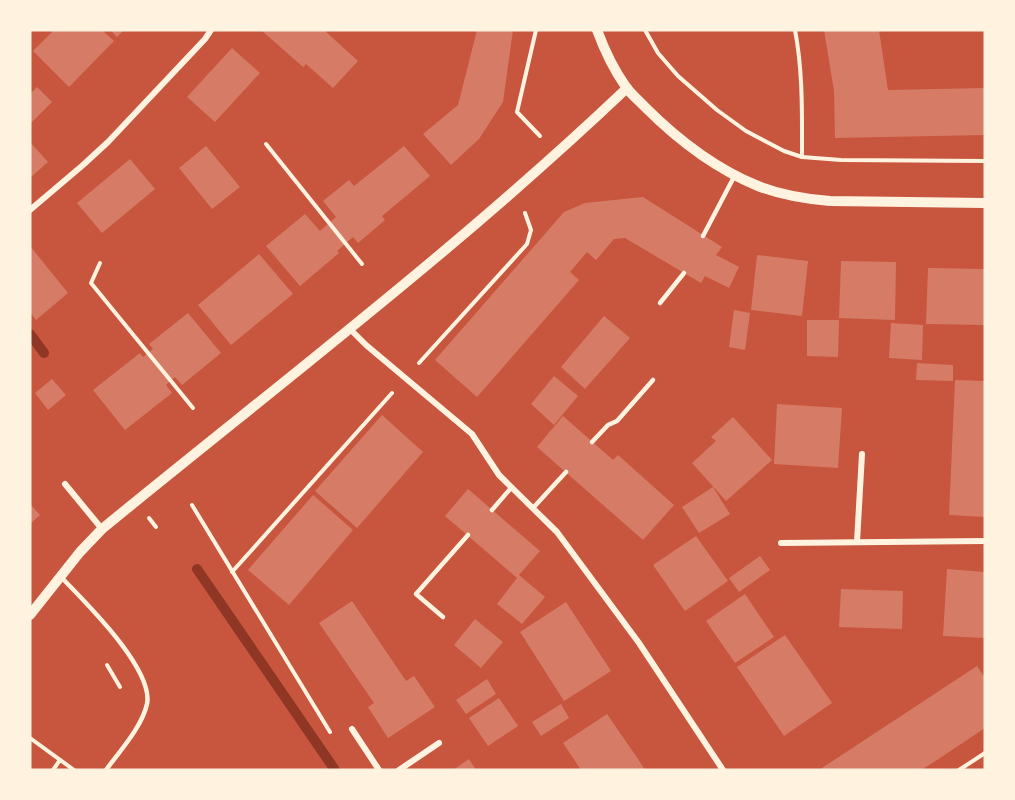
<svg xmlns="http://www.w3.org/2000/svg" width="1015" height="800" font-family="Ubuntu,sans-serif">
  <rect width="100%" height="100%" fill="#c8553d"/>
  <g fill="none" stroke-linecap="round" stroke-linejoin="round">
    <!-- stream -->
    <g stroke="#8f3625" stroke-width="10">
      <path d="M 30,334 L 44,353"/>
      <path d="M 197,569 L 335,770"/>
    </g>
  </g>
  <!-- building -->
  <g fill="#d67c66">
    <path d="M 54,30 L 102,30 L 114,41 L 69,87 L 33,51 Z"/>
    <path d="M 110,30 L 124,30 L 117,37 Z"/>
    <path d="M 261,30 L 324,30 L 358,61 L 333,88 L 306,64 L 303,67 Z"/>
    <path d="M 477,30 L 513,30 L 503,102 L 479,139 L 451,165 L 423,134 L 458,105 Z"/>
    <path d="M 824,30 L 879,30 L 888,90 L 985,88 L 985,135 L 835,138 L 834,91 Z"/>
    <path d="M 232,48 L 260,73 L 215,122 L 187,97 Z"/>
    <path d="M 37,87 L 52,102 L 30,124 L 30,94 Z"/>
    <path d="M 30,142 L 48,162 L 30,178 Z"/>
    <path d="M 206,146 L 240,187 L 212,209 L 179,168 Z"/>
    <path d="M 404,146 L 430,176 L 382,216 L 385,220 L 358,243 L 353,237 L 337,251 L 339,253 L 300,286 L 266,246 L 305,214 L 320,231 L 336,217 L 323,201 L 349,180 L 354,186 Z"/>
    <path d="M 130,159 L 155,189 L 102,233 L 77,203 Z"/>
    <path d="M 643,197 L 722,247 L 716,255 L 739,267 L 729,288 L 705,276 L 701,283 L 625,238 L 614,239 L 596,260 L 587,252 L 570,272 L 579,280 L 477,397 L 435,360 L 564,212 L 585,203 Z"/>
    <path d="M 30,246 L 68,293 L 36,320 L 30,312 Z"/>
    <path d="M 259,254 L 293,294 L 231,345 L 198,305 Z"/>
    <path d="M 757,255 L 808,261 L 802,316 L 751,310 Z"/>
    <path d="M 841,261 L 896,262 L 895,320 L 839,318 Z"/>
    <path d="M 928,268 L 985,269 L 985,325 L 926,324 Z"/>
    <path d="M 734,310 L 750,313 L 745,350 L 729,347 Z"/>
    <path d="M 188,313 L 221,353 L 182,385 L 175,377 L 166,385 L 172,393 L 125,430 L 93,390 L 140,353 L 143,357 L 153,349 L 149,344 Z"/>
    <path d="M 604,316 L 630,338 L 585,389 L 561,367 Z"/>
    <path d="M 807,320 L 839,320 L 838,357 L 807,356 Z"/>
    <path d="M 891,323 L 923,325 L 922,360 L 889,358 Z"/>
    <path d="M 917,363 L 953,365 L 953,381 L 916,380 Z"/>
    <path d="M 554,376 L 578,396 L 554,425 L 531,404 Z"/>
    <path d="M 52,379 L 66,395 L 48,410 L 35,393 Z"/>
    <path d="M 955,380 L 985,381 L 985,517 L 949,515 Z"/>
    <path d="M 777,404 L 842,408 L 838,468 L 774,464 Z"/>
    <path d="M 382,415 L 423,452 L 357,528 L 315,491 Z"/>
    <path d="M 563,416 L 613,460 L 618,455 L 674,505 L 643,540 L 537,447 Z"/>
    <path d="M 733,417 L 772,460 L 726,501 L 692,463 L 716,441 L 711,437 Z"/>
    <path d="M 713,487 L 730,514 L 699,533 L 682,507 Z"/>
    <path d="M 468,489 L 540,551 L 519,575 L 545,597 L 522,624 L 497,604 L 517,578 L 445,516 Z"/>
    <path d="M 313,495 L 353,530 L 289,605 L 248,570 Z"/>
    <path d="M 30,504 L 40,515 L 30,524 Z"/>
    <path d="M 696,536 L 728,581 L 685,611 L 653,565 Z"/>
    <path d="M 760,556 L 770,570 L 739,592 L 729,578 Z"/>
    <path d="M 947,569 L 985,572 L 985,638 L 943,636 Z"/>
    <path d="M 841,589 L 903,591 L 902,629 L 839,627 Z"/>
    <path d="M 745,594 L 774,637 L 735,663 L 706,621 Z"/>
    <path d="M 352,601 L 406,681 L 414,676 L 435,707 L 388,738 L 368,707 L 374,703 L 319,623 Z"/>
    <path d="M 566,602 L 611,671 L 564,701 L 520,632 Z"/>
    <path d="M 475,619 L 503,642 L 481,668 L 454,645 Z"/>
    <path d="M 785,635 L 832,703 L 784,736 L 737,667 Z"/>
    <path d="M 977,666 L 985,678 L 985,728 L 934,762 L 921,770 L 819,770 Z"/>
    <path d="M 487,679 L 496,694 L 466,714 L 456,700 Z"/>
    <path d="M 499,698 L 518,726 L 488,746 L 469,718 Z"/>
    <path d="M 561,704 L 569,718 L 541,736 L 532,722 Z"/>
    <path d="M 607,714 L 638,759 L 645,770 L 581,770 L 563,743 Z"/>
    <path d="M 469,759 L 476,770 L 453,770 Z"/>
  </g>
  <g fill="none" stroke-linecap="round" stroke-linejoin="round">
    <!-- path -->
    <g stroke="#fff3e0" stroke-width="4">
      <path d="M 536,30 L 517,112 L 540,136"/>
      <path d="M 645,30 L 658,53 L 678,76 L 717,110 L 746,131 L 784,151 L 802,157 L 841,160 L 985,161"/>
      <path d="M 795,30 C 803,71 802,115 802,157"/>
      <path d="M 266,144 L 362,264"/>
      <path d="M 100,263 L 91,283 L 193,408"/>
      <path d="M 419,363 L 527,244 L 531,230 L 525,213"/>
      <path d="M 192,505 L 330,732"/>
      <path d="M 149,518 L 156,527"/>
      <path d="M 232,572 L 392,393"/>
      <path d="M 107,665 L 120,687"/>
      <path d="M 30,738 L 74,770"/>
      <path d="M 53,770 L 60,760"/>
      <path d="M 959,770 L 985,753"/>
    </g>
    <!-- service -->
    <g stroke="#fff3e0" stroke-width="4.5">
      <path d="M 703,236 L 735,175"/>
      <path d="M 660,303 L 684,273"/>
      <path d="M 592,442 L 608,425 L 617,421 L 653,380"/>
      <path d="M 533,508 L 566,472"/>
      <path d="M 492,510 L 511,488"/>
      <path d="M 62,578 C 85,602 154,669 147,704 C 142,727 119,752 106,770"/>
      <path d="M 443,617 L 416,594 L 468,535"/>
    </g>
    <!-- minor -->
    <g stroke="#fff3e0" stroke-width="6">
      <path d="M 30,210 L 83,165 L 108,142 L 205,39 L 211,30"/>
      <path d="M 350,329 L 366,345 L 472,434 L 499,475 L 557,532 L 639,643 L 723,770"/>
      <path d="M 65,484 L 102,529"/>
      <path d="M 857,542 L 862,454"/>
      <path d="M 781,543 L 985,541"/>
      <path d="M 352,729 L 379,770"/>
      <path d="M 399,770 L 439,743"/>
    </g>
    <!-- tertiary -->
    <g stroke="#fff3e0" stroke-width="10">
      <path d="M 597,30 C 604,49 614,70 626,87 C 631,94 639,101 645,107 C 677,139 716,169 758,186 C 781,195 805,199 830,201 L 985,203"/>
      <path d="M 30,615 L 80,552 L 102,529 C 279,384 461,246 627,88"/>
    </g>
  </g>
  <!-- border -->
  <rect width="1015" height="800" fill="none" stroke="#fff3e0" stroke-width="63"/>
</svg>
